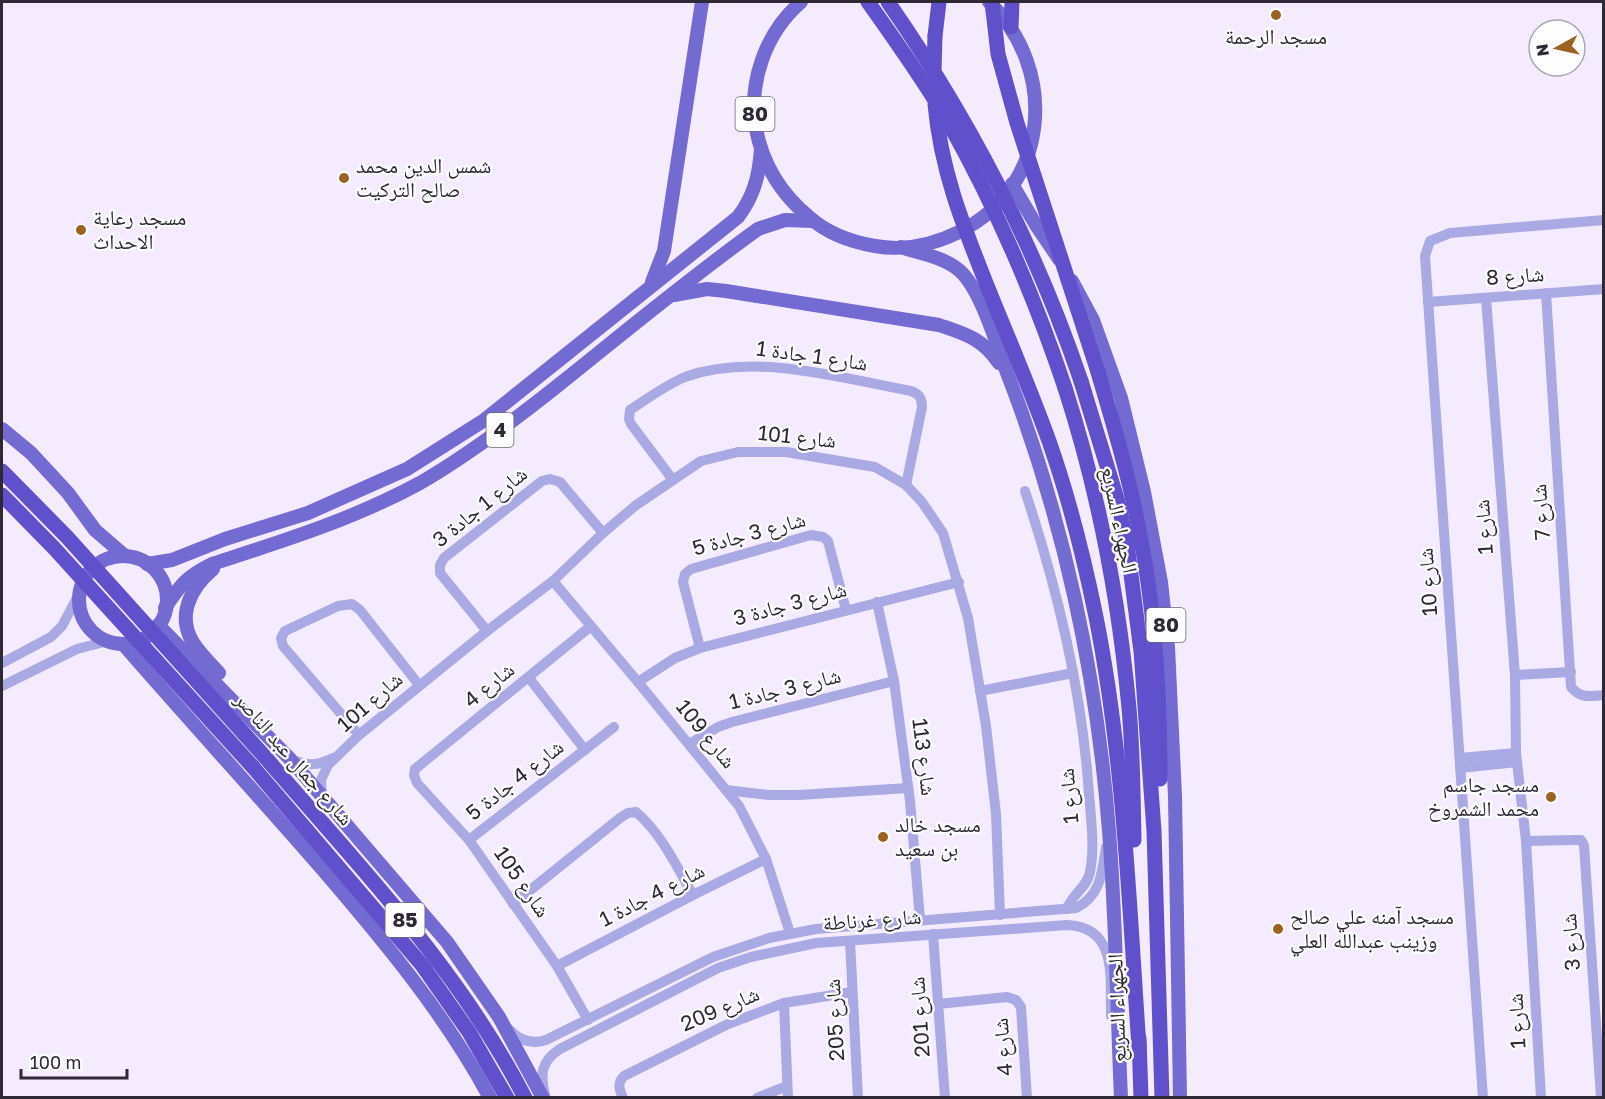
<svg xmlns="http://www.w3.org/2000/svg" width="1605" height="1099" font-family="'Golos Text','Noto Naskh Arabic',sans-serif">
  <rect width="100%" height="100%" fill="#f4ebfe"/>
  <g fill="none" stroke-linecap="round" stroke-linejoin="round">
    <!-- minor -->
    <g stroke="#a9a9e3" stroke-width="10">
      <path d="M 1546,293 L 1571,687 C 1581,699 1590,696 1604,695"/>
      <path d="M 1486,298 L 1515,675 L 1516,753 L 1526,841 L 1541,1098"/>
      <path d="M 1428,302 L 1604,289"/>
      <path d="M 673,480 L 631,424 L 629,419 L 630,410 C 648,398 666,385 685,377 C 755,352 841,378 911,391 C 919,394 922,398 922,407 L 906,485"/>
      <path d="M 1025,491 C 1058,590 1082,690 1089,794 C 1091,819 1095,847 1090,872 C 1087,888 1071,895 1067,909"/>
      <path d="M 553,581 L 638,682 L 739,806 L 766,859 L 790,933"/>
      <path d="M 877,602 L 894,681 L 910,801 L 920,919"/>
      <path d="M 487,631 L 440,573 L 440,565 L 444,558 L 542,481 L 550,479 L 560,482 L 603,533"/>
      <path d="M 700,648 L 683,582 L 685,574 L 691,569 L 811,535 L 823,537 L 828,541 L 846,610"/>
      <path d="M 2,663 L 51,637 L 62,626 L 79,594"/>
      <path d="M 1515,675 L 1571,672"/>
      <path d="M 529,678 L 585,750"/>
      <path d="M 638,682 L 675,658 L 700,648 L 959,582"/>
      <path d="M 2,686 L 77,649 L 108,641"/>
      <path d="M 980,691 L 1073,673"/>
      <path d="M 359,735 L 283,646 L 281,638 L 285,631 L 338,606 L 352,604 L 360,610 L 419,685"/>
      <path d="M 689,744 L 718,727 L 732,722 L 894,681"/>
      <path d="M 1460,758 L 1516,753"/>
      <path d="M 291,759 C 307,766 318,766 333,758"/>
      <path d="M 1460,768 L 1517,762"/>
      <path d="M 726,790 L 769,795 L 799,795 L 908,788"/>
      <path d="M 322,795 L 321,780 L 328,765 L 359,735 L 487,631 L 553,581 L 603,533 L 635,506 L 701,461 L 738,452 L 786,452 L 875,467 L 906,485 L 922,502 L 943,533 L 968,618 L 986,726 L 996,814 L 1000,915"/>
      <path d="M 469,840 L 614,727"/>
      <path d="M 1526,841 L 1575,840 L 1581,840 L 1584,845 L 1601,1098"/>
      <path d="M 513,904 L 620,818 L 628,813 L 636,812 C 661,833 677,867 693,895"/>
      <path d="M 933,934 L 945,1098"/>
      <path d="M 850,941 L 858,1098"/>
      <path d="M 557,966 L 693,895 L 766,859"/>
      <path d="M 784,1003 L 788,1098"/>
      <path d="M 938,1004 L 1007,997 L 1016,1000 L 1021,1007 L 1027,1098"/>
      <path d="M 588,1020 L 557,966 L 469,840 L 417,783 L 414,775 L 415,769 L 591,626"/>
      <path d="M 509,1029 C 519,1040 531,1045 546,1040 L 713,957 L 769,938 L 816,929 L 1076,908 C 1101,896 1102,872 1106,847"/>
      <path d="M 545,1095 C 540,1074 541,1061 560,1049 L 718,968 L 751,957 L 816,943 L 1067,925 C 1118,927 1110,978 1111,1016"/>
      <path d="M 623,1098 C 619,1089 617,1083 624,1076 L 728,1024 L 784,1003 L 852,992"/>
      <path d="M 757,1098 L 787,1086"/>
      <path d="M 1483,1098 L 1425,256 L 1430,241 L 1450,233 L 1604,220"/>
    </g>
    <!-- major -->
    <g stroke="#736ad2" stroke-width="14">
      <path d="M 801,2 C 765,33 748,83 756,129 C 763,165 781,194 809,217 C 827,233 851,242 875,246 C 903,251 933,245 959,232 C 1050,187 1059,70 989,2"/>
      <path d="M 1012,184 L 1036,225 L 1059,259"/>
      <path d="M 901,247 C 921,254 944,257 960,271 C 981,290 996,343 1006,370 C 1063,516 1097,675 1109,831 C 1116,920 1117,1009 1121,1098"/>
      <path d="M 1072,281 L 1093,320 L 1121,398 L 1144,492 L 1161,582 L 1168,647 L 1175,796 L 1180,1098"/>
      <path d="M 652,282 L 664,251 L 702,2"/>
      <path d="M 674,295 L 707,289 L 726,291 L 939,325 C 965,334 982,338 999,363"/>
      <path d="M 2,429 L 31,453 L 68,493 L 95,530 L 125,556"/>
      <circle cx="123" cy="600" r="44"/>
      <path d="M 147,564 L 172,560 L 225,539 L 308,513 L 407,469 L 483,421 L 738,217 C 754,196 759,176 761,149"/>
      <path d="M 213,569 C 190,588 176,617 194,644 C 201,655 211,664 219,673"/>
      <path d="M 165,608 C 181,584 186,577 212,564 C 283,541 354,519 420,483 C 470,454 516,419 561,383 C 626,331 691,277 758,229 L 785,220 L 813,221"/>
      <path d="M 158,625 L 290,759 L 447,942 L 499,1017 L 543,1098"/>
      <path d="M 123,644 C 189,720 257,794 323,870 C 384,941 445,1014 490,1098"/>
    </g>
    <!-- highway -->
    <g stroke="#6150cb" stroke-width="15">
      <path d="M 1011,27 L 1012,2"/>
      <path d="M 935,36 L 939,2"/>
      <path d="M 990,293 C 1010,342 1031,391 1049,441 C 1069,498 1084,558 1096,617 C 1124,758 1129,903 1139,1047"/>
      <path d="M 1098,372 C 1114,426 1130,480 1140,535 C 1156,615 1160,698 1160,779"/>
      <path d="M 1081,381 L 1118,502 L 1127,544 L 1141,651 L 1154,831 L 1162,1098"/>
      <path d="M 1065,388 C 1098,490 1119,602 1129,708 C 1133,752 1133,796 1134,840"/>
      <path d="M 265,757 C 358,865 459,969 525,1098"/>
      <path d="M 253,767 L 422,965 L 469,1032 L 507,1098"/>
      <path d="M 1139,1038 L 1141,1098"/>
    </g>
    <!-- highway-bridge -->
    <g stroke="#6150cb" stroke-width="15">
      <path d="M 868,2 C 895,40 923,79 947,120 C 995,205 1034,295 1065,388"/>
      <path d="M 888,2 C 970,120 1035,245 1081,381"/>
      <path d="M 992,2 L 998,54 L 1017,123 L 1098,372"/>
      <path d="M 934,71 L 935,36"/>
      <path d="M 935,104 C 941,173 965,230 990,293"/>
      <path d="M 2,471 L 67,537 L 265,757"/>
      <path d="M 2,495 L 54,548 L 253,767"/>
    </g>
  </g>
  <!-- markers -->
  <g fill="#9c6221" stroke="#fdfdfd" stroke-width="2">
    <circle cx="1276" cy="15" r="6"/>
    <circle cx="344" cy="178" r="6"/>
    <circle cx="81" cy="230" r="6"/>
    <circle cx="1551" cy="797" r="6"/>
    <circle cx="883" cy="837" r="6"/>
    <circle cx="1278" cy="929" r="6"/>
  </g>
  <g text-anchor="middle" stroke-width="4.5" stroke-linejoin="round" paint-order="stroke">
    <!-- shield labels -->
    <g fill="#fdfdfd" stroke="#6d6971" stroke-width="1.5">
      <rect x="735.5" y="97" width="39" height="34" rx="4.5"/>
      <rect x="486.5" y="413" width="27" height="34" rx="4.5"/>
      <rect x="1146.5" y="608" width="39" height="34" rx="4.5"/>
      <rect x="385.5" y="903" width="39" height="34" rx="4.5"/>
    </g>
    <g font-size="20" font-weight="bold" fill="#2f2935">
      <text x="755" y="121">80</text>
      <text x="500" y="437">4</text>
      <text x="1166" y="632">80</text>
      <text x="405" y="927">85</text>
    </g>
    <!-- poi labels -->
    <g font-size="21" fill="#2f2935" stroke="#fdfdfd" text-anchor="start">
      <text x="1276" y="44" text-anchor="middle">مسجد الرحمة</text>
      <text x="356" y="173">شمس الدين محمد<tspan x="356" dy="24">صالح التركيت</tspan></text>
      <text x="93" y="225">مسجد رعاية<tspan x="93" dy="24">الاحداث</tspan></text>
      <text x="1539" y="792" text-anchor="end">مسجد جاسم<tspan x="1539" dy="24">محمد الشمروخ</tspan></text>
      <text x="895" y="832">مسجد خالد<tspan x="895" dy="24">بن سعيد</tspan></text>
      <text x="1290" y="924">مسجد آمنه علي صالح<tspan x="1290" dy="24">وزينب عبدالله العلي</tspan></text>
    </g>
    <!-- street labels -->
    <g font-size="21" fill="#2f2935" stroke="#fdfdfd">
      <text transform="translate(1515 276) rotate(-4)" y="7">شارع 8</text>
      <text transform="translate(812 356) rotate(8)" y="7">شارع 1 جادة 1</text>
      <text transform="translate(797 437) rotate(6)" y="7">شارع 101</text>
      <text transform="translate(480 507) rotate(-39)" y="7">شارع 1 جادة 3</text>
      <text transform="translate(1541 512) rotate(-94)" y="7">شارع 7</text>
      <text transform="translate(1119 520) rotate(78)" y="7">الجهراء السريع</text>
      <text transform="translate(1484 527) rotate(-94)" y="7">شارع 1</text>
      <text transform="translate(749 534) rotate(-15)" y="7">شارع 3 جادة 5</text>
      <text transform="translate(1428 582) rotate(-94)" y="7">شارع 10</text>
      <text transform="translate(790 604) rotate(-15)" y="7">شارع 3 جادة 3</text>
      <text transform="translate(489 685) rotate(-39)" y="7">شارع 4</text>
      <text transform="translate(785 689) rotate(-14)" y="7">شارع 3 جادة 1</text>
      <text transform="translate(370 702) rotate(-41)" y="7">شارع 101</text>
      <text transform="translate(706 734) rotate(51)" y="7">شارع 109</text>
      <text transform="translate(924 757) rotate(83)" y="7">شارع 113</text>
      <text transform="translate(294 759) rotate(49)" y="7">شارع جمال عبد الناصر</text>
      <text transform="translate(515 780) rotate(-38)" y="7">شارع 4 جادة 5</text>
      <text transform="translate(1069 796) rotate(-95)" y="7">شارع 1</text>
      <text transform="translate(522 882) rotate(55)" y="7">شارع 105</text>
      <text transform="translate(652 895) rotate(-27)" y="7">شارع 4 جادة 1</text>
      <text transform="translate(872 920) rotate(-4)" y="7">شارع غرناطة</text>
      <text transform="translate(1571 942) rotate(-94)" y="7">شارع 3</text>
      <text transform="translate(1117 1008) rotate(-92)" y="7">الجهراء السريع</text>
      <text transform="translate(720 1009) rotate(-23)" y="7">شارع 209</text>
      <text transform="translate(920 1017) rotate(-94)" y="7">شارع 201</text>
      <text transform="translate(835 1020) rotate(-93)" y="7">شارع 205</text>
      <text transform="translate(1517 1021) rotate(-93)" y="7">شارع 1</text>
      <text transform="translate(1003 1047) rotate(-95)" y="7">شارع 4</text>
    </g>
  </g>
  <!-- border -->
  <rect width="1605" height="1099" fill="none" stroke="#2f2935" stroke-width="6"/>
  <!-- north arrow -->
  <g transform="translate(1557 48) rotate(262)"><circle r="28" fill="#fdfdfd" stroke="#aba8ad" stroke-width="1.5"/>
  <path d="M0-4.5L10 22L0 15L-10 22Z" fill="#9c6221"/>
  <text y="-9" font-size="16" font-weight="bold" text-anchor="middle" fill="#2f2935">N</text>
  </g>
  <!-- scale -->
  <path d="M21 1069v9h106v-9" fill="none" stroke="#2f2935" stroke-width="3"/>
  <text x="30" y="1069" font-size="18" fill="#2f2935" stroke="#fdfdfd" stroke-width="4.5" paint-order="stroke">100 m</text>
</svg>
